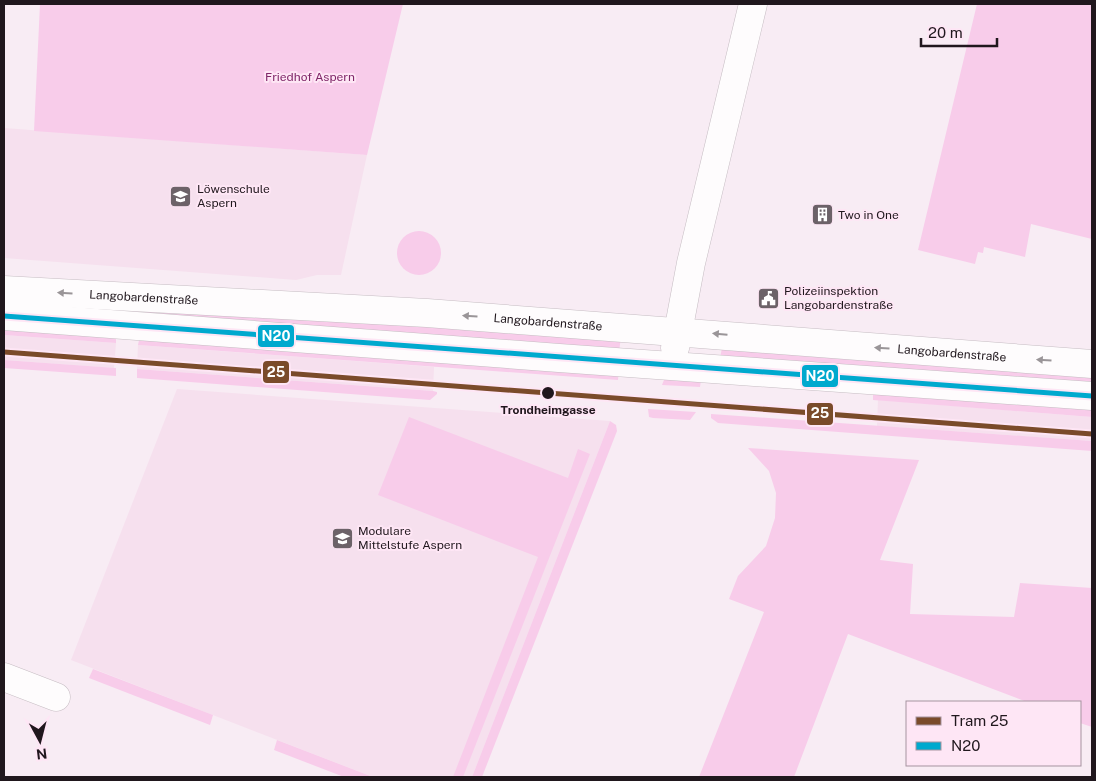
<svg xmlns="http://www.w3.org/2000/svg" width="1096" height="781" font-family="'Public Sans',sans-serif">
  <rect width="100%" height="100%" fill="#f8ecf4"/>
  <!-- built -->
  <g fill="#f6e0ee">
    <path d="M 4,128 L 367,155 L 341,275 L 317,275 L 296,280 L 4,258 Z"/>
    <path d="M 4,335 L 116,343 L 114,368 L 4,360 Z"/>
    <path d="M 138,345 L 434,367 L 433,391 L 137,369 Z"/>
    <path d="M 177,389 L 610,421 L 472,777 L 373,777 L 71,660 Z"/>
    <path d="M 878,400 L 1092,417 L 1092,441 L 877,426 Z"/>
  </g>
  <!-- green -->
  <g fill="#f8ccea">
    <path d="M 40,4 L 403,4 L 367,155 L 34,131 Z"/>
    <path d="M 977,4 L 1092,4 L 1092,239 L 1031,224 L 1025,257 L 984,247 L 983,253 L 978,252 L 975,264 L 918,250 Z"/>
    <circle cx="419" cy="253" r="22"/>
    <path d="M 4,302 L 621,337 L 619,352 Z"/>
    <path d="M 4,322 L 116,334 L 116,343 L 4,335 Z"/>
    <path d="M 139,340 L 619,367 L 618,380 L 138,345 Z"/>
    <path d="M 723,343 L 1092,371 L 1092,389 L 720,358 Z"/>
    <path d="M 4,360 L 116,368 L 116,376 L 4,368 Z"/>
    <path d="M 137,369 L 433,391 L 437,392 L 437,394 L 430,400 L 137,378 Z"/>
    <path d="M 702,373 L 700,387 L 662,385 L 666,375 Z"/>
    <path d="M 873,392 L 1092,404 L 1092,417 L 873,400 Z"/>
    <path d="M 648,409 L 696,412 L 690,420 L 653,418 L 649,417 Z"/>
    <path d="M 711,414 L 1092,441 L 1092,451 L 718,423 L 711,418 Z"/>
    <path d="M 409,417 L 568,478 L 578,449 L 590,454 L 463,777 L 453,777 L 538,557 L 378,495 Z"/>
    <path d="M 610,421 L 616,425 L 617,431 L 482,777 L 472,777 Z"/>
    <path d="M 748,448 L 919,460 L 880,560 L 913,564 L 910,614 L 1014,617 L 1020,583 L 1092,588 L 1092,727 L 1080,723 L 1080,702 L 1027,702 L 848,634 L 794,777 L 699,777 L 764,612 L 729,599 L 738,576 L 766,546 L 775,518 L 776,493 L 769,471 Z"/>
    <path d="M 93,669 L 213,715 L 210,725 L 89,678 Z"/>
    <path d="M 277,740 L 373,777 L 344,777 L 274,750 Z"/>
  </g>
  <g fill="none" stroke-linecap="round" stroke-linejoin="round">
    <defs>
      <g id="minor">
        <path id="s1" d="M 4,290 L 427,313 L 1092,364"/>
        <path d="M 4,316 L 559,358 L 1092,396"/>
        <path d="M 675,348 L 691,263 L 753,4"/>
        <path d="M 4,677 L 56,697"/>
      </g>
    </defs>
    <!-- minor casing -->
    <use href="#minor" stroke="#c6bdc3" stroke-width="29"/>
    <!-- minor -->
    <use href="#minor" stroke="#fefcfd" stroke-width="28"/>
    <defs>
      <path id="bus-1" d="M 4,316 L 1092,396"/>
    </defs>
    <!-- bus-1 casing -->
    <use href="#bus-1" stroke="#fee6f5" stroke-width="9"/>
    <!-- bus-1 -->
    <use href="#bus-1" stroke="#00a9ce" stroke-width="5"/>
    <defs>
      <path id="tram-1" d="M 4,352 L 1092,434"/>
    </defs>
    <!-- tram-1 casing -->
    <use href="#tram-1" stroke="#fee6f5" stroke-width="9"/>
    <!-- tram-1 -->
    <use href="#tram-1" stroke="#7a4b2a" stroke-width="5"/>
  </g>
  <!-- one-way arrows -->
  <defs><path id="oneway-solid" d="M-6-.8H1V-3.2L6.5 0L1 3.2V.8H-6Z" transform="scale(1.25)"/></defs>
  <g fill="#9a9598">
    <use href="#oneway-solid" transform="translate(65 293) rotate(-177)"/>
    <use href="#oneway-solid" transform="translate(470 316) rotate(-176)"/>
    <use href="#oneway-solid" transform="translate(720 334) rotate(-175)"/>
    <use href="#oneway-solid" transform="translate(882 348) rotate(-176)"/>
    <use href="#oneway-solid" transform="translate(1044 360) rotate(-176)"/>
  </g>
  <!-- icons -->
  <defs>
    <symbol id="school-square" viewBox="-11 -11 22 22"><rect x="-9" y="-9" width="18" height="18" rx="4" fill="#6c6268" stroke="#fee6f5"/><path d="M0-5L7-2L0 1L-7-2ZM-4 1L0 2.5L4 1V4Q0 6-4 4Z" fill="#fff"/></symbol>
    <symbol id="building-square" viewBox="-11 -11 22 22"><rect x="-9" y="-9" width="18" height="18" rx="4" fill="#6c6268" stroke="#fee6f5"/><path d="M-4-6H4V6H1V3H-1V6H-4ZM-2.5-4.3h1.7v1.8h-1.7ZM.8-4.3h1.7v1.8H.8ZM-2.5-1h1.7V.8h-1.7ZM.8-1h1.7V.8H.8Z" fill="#fff"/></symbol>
    <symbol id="civic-square" viewBox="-11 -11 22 22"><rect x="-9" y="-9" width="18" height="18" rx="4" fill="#6c6268" stroke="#fee6f5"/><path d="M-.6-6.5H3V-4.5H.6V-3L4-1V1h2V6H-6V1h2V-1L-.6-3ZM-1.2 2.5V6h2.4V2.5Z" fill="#fff"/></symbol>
  </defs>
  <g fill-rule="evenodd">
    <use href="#school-square" x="168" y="184" width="25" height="25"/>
    <use href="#building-square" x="810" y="202" width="25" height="25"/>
    <use href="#civic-square" x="756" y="286" width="25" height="25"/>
    <use href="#school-square" x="330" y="526" width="25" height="25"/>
  </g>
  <!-- markers -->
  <circle fill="#20171d" stroke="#fee6f5" stroke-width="2" cx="548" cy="393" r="7"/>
  <g text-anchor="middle" stroke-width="4" stroke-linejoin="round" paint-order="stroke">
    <!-- park labels -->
    <g font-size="12" fill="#802769" stroke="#fee6f5">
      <text x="310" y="81">Friedhof Aspern</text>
    </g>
    <!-- poi labels -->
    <g font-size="12" fill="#20171d" stroke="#fee6f5" text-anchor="start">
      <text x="197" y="193">Löwenschule<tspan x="197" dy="14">Aspern</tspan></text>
      <text x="838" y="219">Two in One</text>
      <text x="784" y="295">Polizeiinspektion<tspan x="784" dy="14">Langobardenstraße</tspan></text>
      <text x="358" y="535">Modulare<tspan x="358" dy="14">Mittelstufe Aspern</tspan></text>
    </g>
    <!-- street labels -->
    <g font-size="12" fill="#20171d" stroke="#fee6f5">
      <text dy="4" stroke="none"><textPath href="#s1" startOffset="140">Langobardenstraße</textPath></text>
      <text dy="4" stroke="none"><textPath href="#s1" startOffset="545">Langobardenstraße</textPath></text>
      <text dy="4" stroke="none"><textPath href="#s1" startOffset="950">Langobardenstraße</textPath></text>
    </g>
    <!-- stop labels -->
    <g font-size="12" font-weight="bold" fill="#20171d" stroke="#fee6f5">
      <text x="548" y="414">Trondheimgasse</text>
    </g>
  </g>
  <g stroke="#fee6f5" stroke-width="2">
    <rect x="257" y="324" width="38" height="24" rx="5" fill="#00a9ce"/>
    <rect x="262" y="360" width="28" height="24" rx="5" fill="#7a4b2a"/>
    <rect x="801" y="364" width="38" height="24" rx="5" fill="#00a9ce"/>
    <rect x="806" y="402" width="28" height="24" rx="5" fill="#7a4b2a"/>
  </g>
  <g font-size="14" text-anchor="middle" font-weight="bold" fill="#fff">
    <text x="276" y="341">N20</text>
    <text x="276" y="377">25</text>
    <text x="820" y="381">N20</text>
    <text x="820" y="418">25</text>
  </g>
  <!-- border -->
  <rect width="1096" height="781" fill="none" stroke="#20171d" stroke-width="10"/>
  <!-- legend -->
  <rect x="906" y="701" width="175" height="65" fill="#fee6f5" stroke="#a5939f"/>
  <rect x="916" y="717" width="25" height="8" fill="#7a4b2a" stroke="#a5939f"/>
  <text x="951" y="726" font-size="15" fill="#20171d">Tram 25</text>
  <rect x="916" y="742" width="25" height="8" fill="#00a9ce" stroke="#a5939f"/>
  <text x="951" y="751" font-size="15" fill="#20171d">N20</text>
  <!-- north arrow -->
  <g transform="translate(40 741) rotate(173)" stroke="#fee6f5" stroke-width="4" paint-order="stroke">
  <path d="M0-4L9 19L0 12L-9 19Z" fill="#20171d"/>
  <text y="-8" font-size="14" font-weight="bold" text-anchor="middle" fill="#20171d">N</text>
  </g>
  <!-- scale -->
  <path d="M921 38v8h76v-8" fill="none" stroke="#20171d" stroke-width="2.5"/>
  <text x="928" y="38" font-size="15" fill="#20171d" stroke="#fee6f5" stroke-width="4" paint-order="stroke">20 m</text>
</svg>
